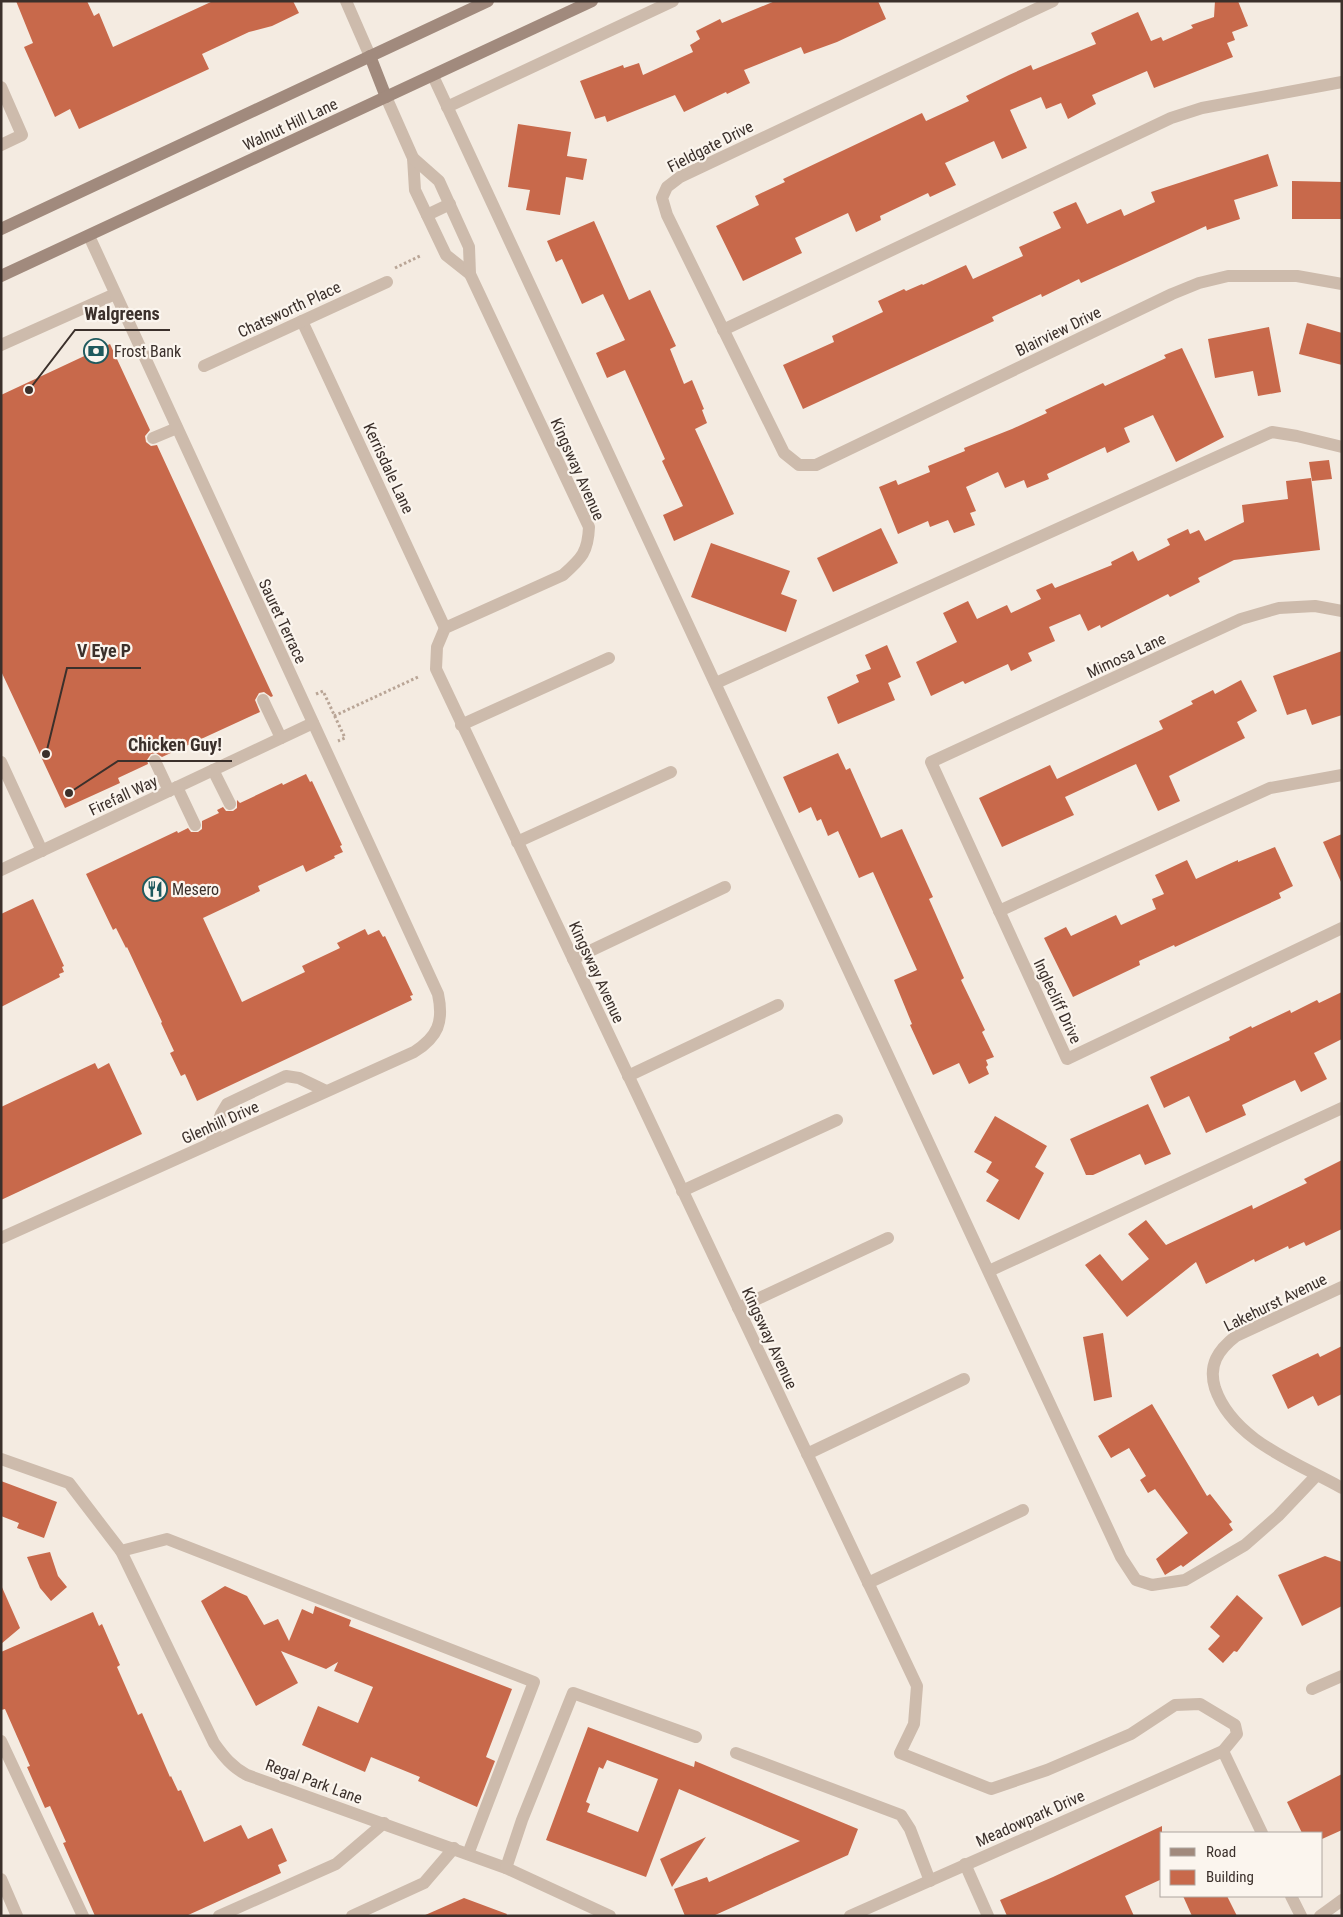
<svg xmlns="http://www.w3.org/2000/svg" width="1343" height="1917" font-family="'Roboto Condensed',sans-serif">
  <rect width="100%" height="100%" fill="#f4ebe1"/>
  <!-- building -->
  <g fill="#c8694b" fill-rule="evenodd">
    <path d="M 16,1 L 87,1 L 94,16 L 99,13 L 113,47 L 213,1 L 293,1 L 299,13 L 272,26 L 249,32 L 202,54 L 209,69 L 79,129 L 70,109 L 55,117 L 24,47 L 33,43 Z"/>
    <path d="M 775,1 L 878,1 L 886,19 L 837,42 L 804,54 L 801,47 L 744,70 L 750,83 L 727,94 L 726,92 L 684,112 L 675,95 L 607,122 L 605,116 L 595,119 L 580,81 L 623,65 L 624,68 L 639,63 L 643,75 L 693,52 L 690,45 L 700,39 L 696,31 L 720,19 L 722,23 Z"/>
    <path d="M 1215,1 L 1238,1 L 1248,26 L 1232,32 L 1235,40 L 1227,43 L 1233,57 L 1154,88 L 1147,71 L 1092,95 L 1096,104 L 1068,119 L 1061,103 L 1046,109 L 1041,97 L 1010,110 L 1027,148 L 1002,159 L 994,141 L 945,163 L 956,185 L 930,197 L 928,193 L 880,216 L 881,220 L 856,232 L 848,213 L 795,238 L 802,253 L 743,281 L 716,226 L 759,205 L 755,196 L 785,182 L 783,179 L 922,113 L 926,121 L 969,101 L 966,96 L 1009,75 L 1031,65 L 1033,70 L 1096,44 L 1091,33 L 1138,12 L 1151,41 L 1161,37 L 1163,41 L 1193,28 L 1191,25 L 1214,17 Z"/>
    <path d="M 518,124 L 571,132 L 567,156 L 587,159 L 583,180 L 566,177 L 560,215 L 526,210 L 530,190 L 508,187 Z"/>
    <path d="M 1268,154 L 1278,186 L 1234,200 L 1240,219 L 1207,230 L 1206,226 L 1081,283 L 1079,279 L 1042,297 L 1041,294 L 992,317 L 994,321 L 803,409 L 783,365 L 834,342 L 832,336 L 883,312 L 878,301 L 904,289 L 906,291 L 922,284 L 923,285 L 966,265 L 973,279 L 1023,256 L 1019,247 L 1061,228 L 1053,212 L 1076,202 L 1087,224 L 1121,209 L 1124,216 L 1155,202 L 1151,192 Z"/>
    <path d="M 1292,181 L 1342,182 L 1342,219 L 1292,219 Z"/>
    <path d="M 594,221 L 629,300 L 650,290 L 676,346 L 670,349 L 684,384 L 692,380 L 704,409 L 702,410 L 707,423 L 695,429 L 734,514 L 674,541 L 663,515 L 683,506 L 662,461 L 665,459 L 625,370 L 607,378 L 596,353 L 625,340 L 603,294 L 582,304 L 562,259 L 556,262 L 547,241 Z"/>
    <path d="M 1307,323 L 1342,333 L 1342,365 L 1299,354 Z"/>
    <path d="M 1269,327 L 1281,392 L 1258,396 L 1253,371 L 1215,378 L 1208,339 Z"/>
    <path d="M 110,344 L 150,430 L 145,436 L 146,442 L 151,446 L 157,445 L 273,696 L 271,697 L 264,692 L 259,693 L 255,700 L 260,712 L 162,757 L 156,753 L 151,754 L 147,760 L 148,764 L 118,778 L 120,783 L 65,808 L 1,671 L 1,395 Z"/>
    <path d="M 1182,348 L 1224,437 L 1176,462 L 1153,415 L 1124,428 L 1130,442 L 1107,453 L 1105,447 L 1047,474 L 1049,479 L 1027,488 L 1024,480 L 1005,488 L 998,472 L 966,487 L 976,511 L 970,513 L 975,525 L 954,533 L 948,520 L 930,527 L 928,521 L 898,534 L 879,487 L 896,480 L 898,485 L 930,472 L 928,466 L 965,451 L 964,448 L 1012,429 L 1047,413 L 1045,410 L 1103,383 L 1105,386 L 1166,358 L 1164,355 Z"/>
    <path d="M 1329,460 L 1332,479 L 1312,481 L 1309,462 Z"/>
    <path d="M 1311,478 L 1320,550 L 1234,560 L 1198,578 L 1200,582 L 1170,597 L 1168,594 L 1101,628 L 1100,625 L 1088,631 L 1080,614 L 1049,627 L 1055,641 L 1028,653 L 1032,661 L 1011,671 L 1008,664 L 965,684 L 963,681 L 931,696 L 916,662 L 957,642 L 943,613 L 968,601 L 977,619 L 1007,605 L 1011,613 L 1041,599 L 1036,590 L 1052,583 L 1055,588 L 1112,565 L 1111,562 L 1133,551 L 1138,561 L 1170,545 L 1167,539 L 1188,529 L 1190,534 L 1199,530 L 1205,541 L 1244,522 L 1242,505 L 1288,499 L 1286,481 Z"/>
    <path d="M 881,528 L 898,563 L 833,592 L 817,558 Z"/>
    <path d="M 711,543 L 790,571 L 781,594 L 797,600 L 786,632 L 691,597 Z"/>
    <path d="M 887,645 L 901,677 L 888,683 L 895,700 L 838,724 L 827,697 L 859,682 L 856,675 L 871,669 L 865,655 Z"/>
    <path d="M 1342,651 L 1342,715 L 1312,725 L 1306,709 L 1287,715 L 1273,676 Z"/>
    <path d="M 1241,680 L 1257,711 L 1237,722 L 1245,738 L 1169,776 L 1180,801 L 1158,811 L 1136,764 L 1065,797 L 1074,815 L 1002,847 L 979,798 L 1050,765 L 1057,779 L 1163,729 L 1159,721 L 1193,704 L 1191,701 L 1213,690 L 1215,694 Z"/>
    <path d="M 838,753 L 846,770 L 850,768 L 881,838 L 902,829 L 933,897 L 929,899 L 964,978 L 961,980 L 985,1030 L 982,1032 L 994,1057 L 986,1060 L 988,1065 L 986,1067 L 989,1074 L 969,1084 L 959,1063 L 933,1075 L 910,1025 L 912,1024 L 894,980 L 917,970 L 873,872 L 859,878 L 838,831 L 828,836 L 821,819 L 817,821 L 811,807 L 799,813 L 783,777 Z"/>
    <path d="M 306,774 L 310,782 L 312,781 L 342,845 L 340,846 L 343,852 L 334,856 L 335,858 L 306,872 L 303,865 L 258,886 L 260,891 L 203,918 L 242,1002 L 305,972 L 302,966 L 340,948 L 337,943 L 365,929 L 368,935 L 379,930 L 383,937 L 385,936 L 413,995 L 410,996 L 412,1000 L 197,1101 L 185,1074 L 181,1076 L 170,1053 L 174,1051 L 161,1023 L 162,1022 L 127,947 L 126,948 L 116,928 L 113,930 L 86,874 L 177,831 L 178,833 L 188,828 L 191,832 L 198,832 L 202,829 L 202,821 L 219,813 L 217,810 L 223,807 L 226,811 L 233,811 L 237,808 L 237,800 L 240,803 L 282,783 L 283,785 Z"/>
    <path d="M 1342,834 L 1342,884 L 1323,842 Z"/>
    <path d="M 1275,847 L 1293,886 L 1279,893 L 1281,898 L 1175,947 L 1174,945 L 1139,961 L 1140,965 L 1073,997 L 1044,938 L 1066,927 L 1071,936 L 1116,915 L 1121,925 L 1156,909 L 1152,899 L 1164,894 L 1155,875 L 1187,860 L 1196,879 L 1238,860 L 1238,862 Z"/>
    <path d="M 33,899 L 64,966 L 62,967 L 64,972 L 59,974 L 60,977 L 1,1007 L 1,914 Z"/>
    <path d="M 1342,992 L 1342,1039 L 1314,1053 L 1327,1079 L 1301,1092 L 1295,1080 L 1242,1105 L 1246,1115 L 1206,1133 L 1189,1096 L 1164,1108 L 1150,1077 L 1230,1040 L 1229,1037 L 1251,1026 L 1252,1028 L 1290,1010 L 1291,1013 L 1317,1000 L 1319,1003 Z"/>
    <path d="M 95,1063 L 98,1069 L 109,1063 L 142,1134 L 1,1200 L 1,1107 Z"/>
    <path d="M 1148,1104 L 1171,1154 L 1145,1165 L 1140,1154 L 1093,1175 L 1086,1175 L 1070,1139 Z"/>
    <path d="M 995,1116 L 1047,1146 L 1035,1167 L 1044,1173 L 1019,1220 L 986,1201 L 999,1180 L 986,1172 L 992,1162 L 974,1152 Z"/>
    <path d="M 1342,1160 L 1342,1229 L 1306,1246 L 1304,1242 L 1289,1249 L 1288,1246 L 1255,1262 L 1254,1259 L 1206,1284 L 1196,1262 L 1127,1317 L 1085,1265 L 1100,1254 L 1122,1281 L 1149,1259 L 1128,1234 L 1146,1220 L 1166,1245 L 1252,1205 L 1253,1209 L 1307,1183 L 1304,1179 Z"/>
    <path d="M 1103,1333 L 1112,1397 L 1094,1401 L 1083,1337 Z"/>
    <path d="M 1342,1346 L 1342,1394 L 1318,1406 L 1313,1396 L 1288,1409 L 1272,1375 L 1318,1353 L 1320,1357 Z"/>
    <path d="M 1152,1404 L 1207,1496 L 1210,1494 L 1232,1522 L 1229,1524 L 1233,1530 L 1183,1567 L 1181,1565 L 1165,1575 L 1156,1559 L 1188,1533 L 1155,1489 L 1148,1493 L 1140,1480 L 1146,1476 L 1129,1448 L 1111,1458 L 1098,1436 Z"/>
    <path d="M 1,1481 L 57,1502 L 44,1538 L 17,1528 L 19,1523 L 1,1516 Z"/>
    <path d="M 50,1552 L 58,1576 L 67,1587 L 51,1601 L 40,1588 L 27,1557 Z"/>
    <path d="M 1325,1556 L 1342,1562 L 1342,1606 L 1302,1626 L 1278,1575 Z"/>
    <path d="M 1,1585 L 20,1628 L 1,1644 Z"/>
    <path d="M 225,1586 L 247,1596 L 264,1625 L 278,1619 L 289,1641 L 302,1609 L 313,1614 L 315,1606 L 351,1620 L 349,1626 L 512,1689 L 486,1757 L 495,1761 L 477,1807 L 418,1781 L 420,1777 L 371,1757 L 365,1772 L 302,1745 L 318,1706 L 358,1723 L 373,1687 L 334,1671 L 338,1662 L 326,1669 L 281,1651 L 298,1683 L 256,1706 L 201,1601 Z"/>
    <path d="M 1237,1595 L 1263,1618 L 1237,1652 L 1234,1651 L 1223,1663 L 1208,1649 L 1220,1636 L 1210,1627 Z"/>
    <path d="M 93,1612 L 99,1626 L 102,1624 L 120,1665 L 117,1667 L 138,1715 L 142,1713 L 170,1777 L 171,1776 L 178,1791 L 181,1790 L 204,1842 L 241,1825 L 248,1839 L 272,1828 L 287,1861 L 278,1865 L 281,1873 L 186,1916 L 95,1916 L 63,1843 L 66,1842 L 50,1806 L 45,1808 L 27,1767 L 30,1766 L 5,1709 L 1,1710 L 1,1652 Z"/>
    <path d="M 588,1727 L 694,1767 L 695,1761 L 858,1829 L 848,1855 L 713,1916 L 685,1916 L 674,1889 L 707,1877 L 709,1882 L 800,1841 L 679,1789 L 646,1877 L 546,1840 ZM 607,1760 L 658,1779 L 638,1832 L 587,1812 L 590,1804 L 586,1802 L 599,1767 L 603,1769 Z"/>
    <path d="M 1342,1774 L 1342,1830 L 1322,1839 L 1322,1833 L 1302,1833 L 1287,1802 Z"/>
    <path d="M 1162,1826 L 1162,1879 L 1125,1896 L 1134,1916 L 1007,1916 L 1000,1900 L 1053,1877 Z"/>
    <path d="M 706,1837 L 672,1887 L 660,1859 Z"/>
    <path d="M 1183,1896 L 1227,1896 L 1237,1916 L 1192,1916 Z"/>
    <path d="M 464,1898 L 507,1914 L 506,1916 L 423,1916 Z"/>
  </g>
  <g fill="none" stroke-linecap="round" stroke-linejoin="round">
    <!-- path -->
    <g stroke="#b9a596" stroke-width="3" stroke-dasharray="2.5 2.5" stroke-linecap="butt">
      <path d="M 395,268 L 422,255"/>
      <path d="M 316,694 L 323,691 L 345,738 L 338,741"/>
      <path d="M 334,716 L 418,677"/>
    </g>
    <!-- service -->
    <g stroke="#cdbbac" stroke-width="12">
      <path d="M 433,76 L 1121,1557 L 1136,1580 L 1152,1585 L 1185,1580 L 1245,1545 L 1278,1516 L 1316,1476"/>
      <path d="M 1,87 L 22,135 L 1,145"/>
      <path d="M 386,97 L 413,158 L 415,190 L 446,255 L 470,274"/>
      <path d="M 447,107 L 673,1"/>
      <path d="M 413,158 L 439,181 L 469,247 L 470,274 L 589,527 C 588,552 582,558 563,575 L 445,628 L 437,647 L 436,669 L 917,1686 L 914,1724 L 900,1753 L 991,1789 L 1047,1770 L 1131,1734 L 1175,1705 L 1200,1704 L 1235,1725 L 1237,1734 L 1223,1751"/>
      <path d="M 427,215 L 450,204"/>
      <path d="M 302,321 L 445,628"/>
      <path d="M 723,330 L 1171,118 L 1202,108 L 1342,82"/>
      <path d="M 1,345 L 115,294"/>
      <path d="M 204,366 L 387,282"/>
      <path d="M 153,438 L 177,428"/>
      <path d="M 716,683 L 1272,432 L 1297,436 L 1342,447"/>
      <path d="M 263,700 L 281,738"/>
      <path d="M 461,725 L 609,658"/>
      <path d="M 155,761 L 169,791"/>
      <path d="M 1,762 L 42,851"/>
      <path d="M 213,770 L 230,804"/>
      <path d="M 177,787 L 195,825"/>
      <path d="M 517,842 L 671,772"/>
      <path d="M 1,870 L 313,723"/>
      <path d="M 999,911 L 1270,788 L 1342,775"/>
      <path d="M 573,959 L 725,887"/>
      <path d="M 628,1076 L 778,1005"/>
      <path d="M 211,1143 L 221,1114 L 227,1104 L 286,1076 L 299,1078 L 326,1091"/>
      <path d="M 682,1191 L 837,1120"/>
      <path d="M 1,1238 L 414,1052 C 438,1037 444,1022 438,994 L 89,236"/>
      <path d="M 989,1271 L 1342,1108"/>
      <path d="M 738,1308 L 888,1238"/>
      <path d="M 807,1454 L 964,1379"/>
      <path d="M 1,1459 L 69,1483 L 121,1551 L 167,1539 L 534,1682 L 468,1854"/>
      <path d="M 868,1583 L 1023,1510"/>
      <path d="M 1,1741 L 83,1916"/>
      <path d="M 965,1864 L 988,1916"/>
      <path d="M 1,1879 L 17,1916"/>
      <path d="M 219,1916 L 336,1864 L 384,1823"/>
      <path d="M 352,1916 L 424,1883 L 454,1848"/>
      <path d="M 1320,1916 L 1342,1900"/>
    </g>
    <!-- minor -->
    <g stroke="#cdbbac" stroke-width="12">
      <path d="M 346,1 L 370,56"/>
      <path d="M 1053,1 L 680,177 L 667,187 L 662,198 L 667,215 L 784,453 L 799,465 L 816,465 L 1172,294 L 1199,283 L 1228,276 L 1297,276 L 1342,284"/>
      <path d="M 1342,611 L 1315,606 L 1279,608 L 1241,619 L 931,762 L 1067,1059 L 1342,928"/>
      <path d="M 1342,1287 L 1236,1336 C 1218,1350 1208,1365 1215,1388 C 1233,1441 1298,1463 1342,1488"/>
      <path d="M 121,1551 L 214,1743 C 224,1757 232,1767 247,1775 L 506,1868 L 610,1916"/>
      <path d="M 1312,1689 L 1342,1676"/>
      <path d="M 736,1753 L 901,1815 L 910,1829 L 930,1881"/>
      <path d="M 506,1868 L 522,1820 L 573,1693 L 696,1737"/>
      <path d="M 1291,1896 L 1301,1916"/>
      <path d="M 850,1916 L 1223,1751 L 1262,1833"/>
    </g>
    <!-- secondary -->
    <g stroke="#a18a7d" stroke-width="12">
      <path d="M 370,56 L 386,97"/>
      <path d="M 1,229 L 488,1"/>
      <path d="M 1,276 L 592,1"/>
    </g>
  </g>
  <!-- icons -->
  <defs>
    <symbol id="bank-ring" viewBox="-11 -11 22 22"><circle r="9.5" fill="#fbf5ee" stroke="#1f5a5e" stroke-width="1.5"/><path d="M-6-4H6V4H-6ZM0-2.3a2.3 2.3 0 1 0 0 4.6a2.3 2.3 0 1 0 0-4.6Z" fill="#1f5a5e"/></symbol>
    <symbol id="restaurant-ring" viewBox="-11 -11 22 22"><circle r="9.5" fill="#fbf5ee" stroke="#1f5a5e" stroke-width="1.5"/><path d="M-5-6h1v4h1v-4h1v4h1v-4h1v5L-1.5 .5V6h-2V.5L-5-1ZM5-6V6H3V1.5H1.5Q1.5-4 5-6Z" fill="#1f5a5e"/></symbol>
  </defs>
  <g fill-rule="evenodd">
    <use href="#bank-ring" x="82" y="337" width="28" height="28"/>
    <use href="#restaurant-ring" x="141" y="875" width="28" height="28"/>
  </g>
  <g text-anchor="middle" stroke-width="4.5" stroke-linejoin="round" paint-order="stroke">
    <!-- street labels -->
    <g font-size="16" fill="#3b302b" stroke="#fbf5ee">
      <text transform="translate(290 124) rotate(-25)" y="6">Walnut Hill Lane</text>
      <text transform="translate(710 146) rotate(-27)" y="6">Fieldgate Drive</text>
      <text transform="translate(289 309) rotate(-25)" y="6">Chatsworth Place</text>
      <text transform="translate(1058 331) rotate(-26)" y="6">Blairview Drive</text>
      <text transform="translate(389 468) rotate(65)" y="6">Kerrisdale Lane</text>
      <text transform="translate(578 469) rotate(66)" y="6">Kingsway Avenue</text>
      <text transform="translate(283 621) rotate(65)" y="6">Sauret Terrace</text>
      <text transform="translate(1126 655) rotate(-25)" y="6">Mimosa Lane</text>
      <text transform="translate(123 795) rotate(-25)" y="6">Firefall Way</text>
      <text transform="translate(597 972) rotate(65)" y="6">Kingsway Avenue</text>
      <text transform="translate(1058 1001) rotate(65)" y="6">Inglecliff Drive</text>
      <text transform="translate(220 1122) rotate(-24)" y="6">Glenhill Drive</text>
      <text transform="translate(1275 1302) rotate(-26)" y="6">Lakehurst Avenue</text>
      <text transform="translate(770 1338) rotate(65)" y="6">Kingsway Avenue</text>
      <text transform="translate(314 1781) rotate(20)" y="6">Regal Park Lane</text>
      <text transform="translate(1030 1818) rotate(-24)" y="6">Meadowpark Drive</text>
    </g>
    <!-- poi labels -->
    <g font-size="16" fill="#3b302b" stroke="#fbf5ee" text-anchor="start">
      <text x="114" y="357">Frost Bank</text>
      <text x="172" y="895">Mesero</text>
    </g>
  </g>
  <!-- callouts -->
  <path fill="none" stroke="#3b302b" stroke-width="2" d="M29 390L75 330H170M46 754L67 668H141M69 793L118 761H232"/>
  <g fill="#3b302b" stroke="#fbf5ee" stroke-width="2">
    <circle cx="29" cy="390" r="5"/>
    <circle cx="46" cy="754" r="5"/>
    <circle cx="69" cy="793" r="5"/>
  </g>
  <g font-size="18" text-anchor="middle" font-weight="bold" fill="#3b302b" stroke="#fbf5ee" stroke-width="4.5" stroke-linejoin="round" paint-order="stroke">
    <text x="122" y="320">Walgreens</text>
    <text x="104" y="657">V Eye P</text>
    <text x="175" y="751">Chicken Guy!</text>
  </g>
  <!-- border -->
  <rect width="1343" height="1917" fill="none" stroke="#3b302b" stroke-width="5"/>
  <!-- legend -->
  <rect x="1160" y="1832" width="162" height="65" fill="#fbf5ee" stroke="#aea6a0"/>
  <rect x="1170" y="1848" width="25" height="8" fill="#a18a7d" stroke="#aea6a0"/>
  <text x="1206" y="1857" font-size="15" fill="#3b302b">Road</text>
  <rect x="1170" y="1870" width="25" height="15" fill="#c8694b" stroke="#aea6a0"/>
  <text x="1206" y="1882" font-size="15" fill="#3b302b">Building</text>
</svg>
